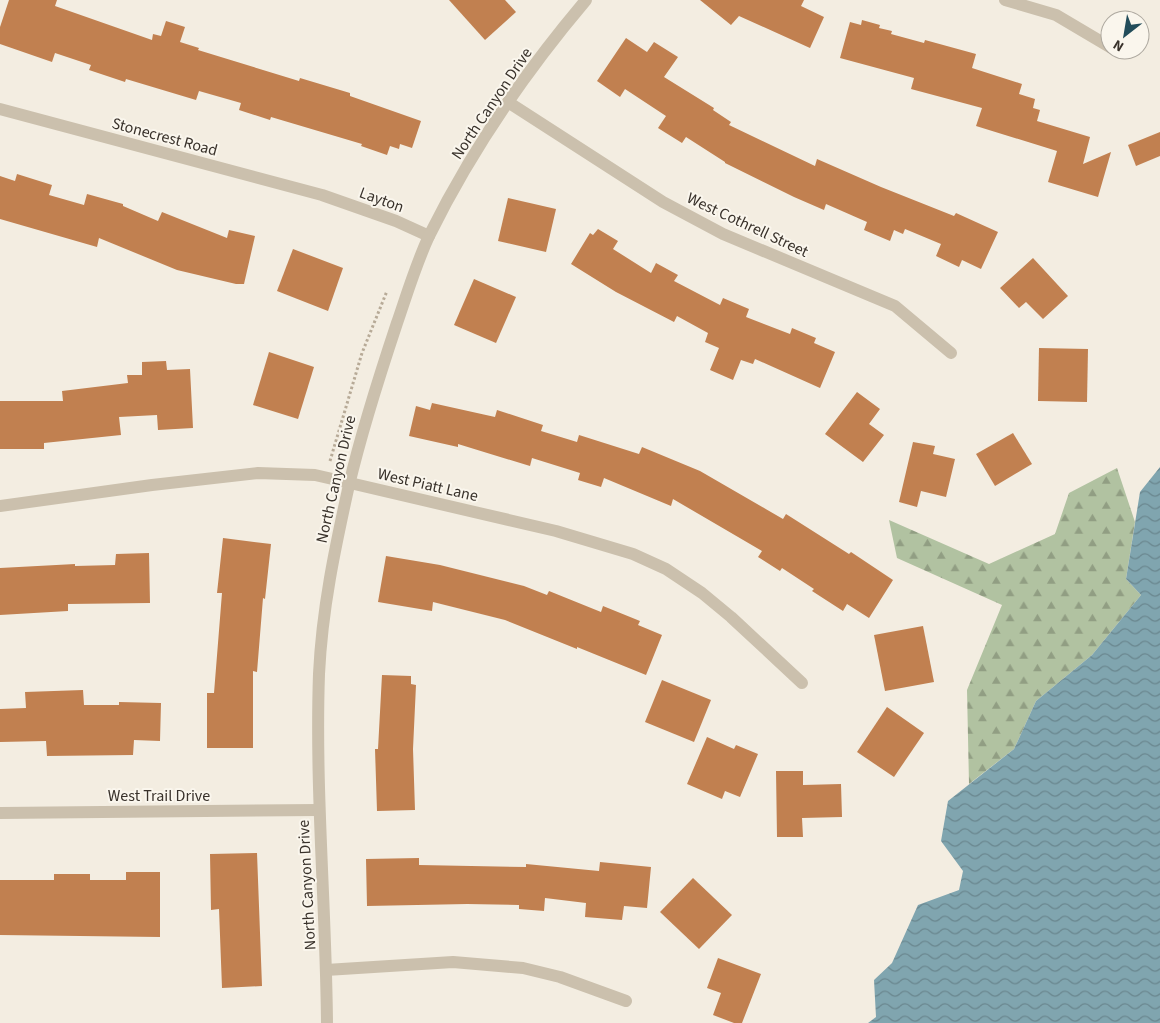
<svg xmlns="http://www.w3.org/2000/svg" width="1160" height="1023" font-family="'Source Sans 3',sans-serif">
  <defs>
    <pattern id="forest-firs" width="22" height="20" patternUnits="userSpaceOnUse" patternTransform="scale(1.25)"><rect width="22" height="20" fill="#b1c2a1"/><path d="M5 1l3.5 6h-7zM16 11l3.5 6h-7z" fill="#919e83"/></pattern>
    <pattern id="water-waves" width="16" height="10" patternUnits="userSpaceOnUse" patternTransform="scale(1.25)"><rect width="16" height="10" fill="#80a5af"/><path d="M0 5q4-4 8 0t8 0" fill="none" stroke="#6a878f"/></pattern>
  </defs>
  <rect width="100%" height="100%" fill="#f3ede1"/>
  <!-- forest -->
  <path fill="url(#forest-firs)" d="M 1117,468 L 1135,522 L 1126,579 L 1141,595 L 1092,655 L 1036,701 L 1014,749 L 969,784 L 967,690 L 1002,605 L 897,558 L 889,520 L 989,564 L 1055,534 L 1069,493 Z"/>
  <!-- water -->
  <path fill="url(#water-waves)" d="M 1160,467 L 1160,1023 L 868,1023 L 876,1017 L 874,980 L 892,963 L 918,905 L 959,890 L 963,871 L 941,841 L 948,801 L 1014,749 L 1036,701 L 1092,655 L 1141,595 L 1126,579 L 1140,492 Z"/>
  <!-- building -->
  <g fill="#c18050">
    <path d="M 9,0 L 57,0 L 55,6 L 152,40 L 153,34 L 161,36 L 166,21 L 185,27 L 180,42 L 199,48 L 198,50 L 299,81 L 300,78 L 350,93 L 350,96 L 421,121 L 412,148 L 400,144 L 399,149 L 390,146 L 387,155 L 361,146 L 362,144 L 271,117 L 270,120 L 239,110 L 241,103 L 199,91 L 196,100 L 126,79 L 125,82 L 89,70 L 91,65 L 55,53 L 52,62 L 0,44 L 0,27 Z"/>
    <path d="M 449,0 L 505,0 L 516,12 L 485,40 Z"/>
    <path d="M 700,0 L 804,0 L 801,6 L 824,17 L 810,48 L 739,16 L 731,25 Z"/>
    <path d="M 862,20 L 880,25 L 879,28 L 892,31 L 891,34 L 924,43 L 925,40 L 976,54 L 972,68 L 1022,84 L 1019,94 L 1035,99 L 1033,108 L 1040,110 L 1037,121 L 1090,137 L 1083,164 L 1111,152 L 1098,197 L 1048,182 L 1057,151 L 976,126 L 982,108 L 911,89 L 914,78 L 840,58 L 850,22 L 861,25 Z"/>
    <path d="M 626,38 L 647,52 L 654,42 L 678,57 L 664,77 L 714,108 L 713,110 L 731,122 L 729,125 L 815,166 L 817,159 L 881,187 L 954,216 L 956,213 L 998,232 L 981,269 L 962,260 L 959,267 L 936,256 L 941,244 L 905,229 L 903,234 L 894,230 L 890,241 L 864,230 L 867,222 L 826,204 L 824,210 L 794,197 L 725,163 L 725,162 L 686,137 L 682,143 L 658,128 L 666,116 L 625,89 L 620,97 L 597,81 Z"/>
    <path d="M 1160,132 L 1160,156 L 1136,166 L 1128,145 Z"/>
    <path d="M 17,174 L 52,185 L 49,195 L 84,205 L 87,194 L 123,204 L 123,206 L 158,221 L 162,212 L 227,238 L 229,230 L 255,236 L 244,284 L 236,284 L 177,270 L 99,238 L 97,247 L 0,219 L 0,176 L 15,181 Z"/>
    <path d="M 508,198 L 556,209 L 546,252 L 498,241 Z"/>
    <path d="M 598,229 L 618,241 L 613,249 L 651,273 L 656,263 L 678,275 L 674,281 L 720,305 L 723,298 L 749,309 L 746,317 L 790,334 L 792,328 L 816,338 L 814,343 L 835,352 L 820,388 L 755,359 L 753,364 L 741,360 L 733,380 L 710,370 L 719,348 L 705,342 L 708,333 L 677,316 L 674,322 L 616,292 L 571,264 L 590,233 L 593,235 Z"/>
    <path d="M 293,249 L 343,268 L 328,311 L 277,291 Z"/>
    <path d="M 1033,258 L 1068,296 L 1043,319 L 1026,302 L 1019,308 L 1000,288 Z"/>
    <path d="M 474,279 L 516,297 L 496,343 L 454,325 Z"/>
    <path d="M 1039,348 L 1088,349 L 1087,402 L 1038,401 Z"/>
    <path d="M 269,352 L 314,367 L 298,419 L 253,405 Z"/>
    <path d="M 166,361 L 167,370 L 190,369 L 193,428 L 158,430 L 157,415 L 119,417 L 121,435 L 44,443 L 44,449 L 0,449 L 0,401 L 63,401 L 62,391 L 128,383 L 127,375 L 142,375 L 142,362 Z"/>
    <path d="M 857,392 L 880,409 L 869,424 L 884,435 L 863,462 L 825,434 Z"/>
    <path d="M 432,403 L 495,417 L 497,410 L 543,425 L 541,431 L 577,442 L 579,435 L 639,454 L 642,447 L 700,471 L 783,519 L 786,514 L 849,554 L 851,552 L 893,580 L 869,618 L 847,604 L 843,611 L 812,591 L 814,589 L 782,568 L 780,571 L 758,557 L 762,551 L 673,499 L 671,506 L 604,478 L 601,487 L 578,480 L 580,473 L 532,458 L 530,466 L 458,444 L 458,447 L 409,436 L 416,406 L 430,410 Z"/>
    <path d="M 1013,433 L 1032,464 L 995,486 L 976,454 Z"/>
    <path d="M 913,442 L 935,446 L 933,454 L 955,459 L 946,497 L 921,491 L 917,507 L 899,502 Z"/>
    <path d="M 223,538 L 271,544 L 265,599 L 263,598 L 257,672 L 253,671 L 253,748 L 207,748 L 207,693 L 214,693 L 222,593 L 217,593 Z"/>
    <path d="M 149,553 L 150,603 L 68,604 L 68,611 L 0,615 L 0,568 L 75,564 L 75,566 L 115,565 L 116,554 Z"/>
    <path d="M 386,556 L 440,565 L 524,586 L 547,595 L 549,591 L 601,612 L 603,606 L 640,621 L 638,625 L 662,635 L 646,675 L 577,647 L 577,649 L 505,620 L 433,602 L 432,611 L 378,602 Z"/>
    <path d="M 923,626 L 934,682 L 885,691 L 874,635 Z"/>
    <path d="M 382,675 L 411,676 L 411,684 L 416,685 L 413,749 L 415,810 L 377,811 L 375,749 L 378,749 Z"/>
    <path d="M 662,680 L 711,700 L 694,742 L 645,722 Z"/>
    <path d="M 83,690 L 84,705 L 119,705 L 119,702 L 161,703 L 160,741 L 134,740 L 133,755 L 47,756 L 46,741 L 0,742 L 0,709 L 26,708 L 25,692 Z"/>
    <path d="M 887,707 L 924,733 L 894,777 L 857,752 Z"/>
    <path d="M 707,737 L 734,749 L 736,745 L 758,754 L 740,797 L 725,791 L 722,799 L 687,784 Z"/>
    <path d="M 776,771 L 803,771 L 803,785 L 841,784 L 842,817 L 802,818 L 803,837 L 777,837 Z"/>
    <path d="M 257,853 L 262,986 L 222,988 L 219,909 L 211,910 L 210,854 Z"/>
    <path d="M 419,858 L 419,865 L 526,867 L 526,864 L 599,871 L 600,862 L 651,867 L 647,908 L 624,906 L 622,920 L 585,917 L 586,903 L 545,898 L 544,911 L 519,909 L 519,905 L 467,904 L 367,906 L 366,859 Z"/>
    <path d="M 126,872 L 160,872 L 160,937 L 0,935 L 0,880 L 54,880 L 54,874 L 90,874 L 90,880 L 126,880 Z"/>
    <path d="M 693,878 L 732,915 L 699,949 L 660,912 Z"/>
    <path d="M 718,958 L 761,974 L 742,1023 L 734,1023 L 713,1015 L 721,993 L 707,988 Z"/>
  </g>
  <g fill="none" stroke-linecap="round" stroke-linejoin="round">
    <!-- path -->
    <path stroke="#b7aa97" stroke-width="3" stroke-dasharray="2.5 2.5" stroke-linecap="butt" d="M 330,461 L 362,353 L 387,291"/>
    <!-- minor -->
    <g stroke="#cbc0ad" stroke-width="12">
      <path d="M 1005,0 L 1056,15 L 1110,47"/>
      <path d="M 508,102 L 663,202 L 723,234 L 895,306 L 951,353"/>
      <path d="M 0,109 L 322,195 L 396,221 L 429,236"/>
      <path d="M 0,506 L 152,485 L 258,473 L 315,475 L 350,483 L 556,531 L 633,554 L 666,569 L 702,593 L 731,617 L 802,683"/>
      <path d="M 0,813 L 319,810"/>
      <path d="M 326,970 L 453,962 L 523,968 L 560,977 L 626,1001"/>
      <path d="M 327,1023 C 326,907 315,790 319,674 C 322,609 335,548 349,485 C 362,430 379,377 397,323 C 407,294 416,264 429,236 C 471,151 525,72 586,0"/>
    </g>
  </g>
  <g text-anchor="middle" stroke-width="4" stroke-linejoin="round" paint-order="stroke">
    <!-- street labels -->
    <g font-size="16" fill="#39322b" stroke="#faf6ed">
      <text transform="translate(491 103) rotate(-56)" y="6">North Canyon Drive</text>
      <text transform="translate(165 136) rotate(15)" y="6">Stonecrest Road</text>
      <text transform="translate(382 199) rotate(20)" y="6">Layton</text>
      <text transform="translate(748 224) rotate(25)" y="6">West Cothrell Street</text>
      <text transform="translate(335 479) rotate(-77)" y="6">North Canyon Drive</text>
      <text transform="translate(428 484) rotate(13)" y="6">West Piatt Lane</text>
      <text x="159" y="801">West Trail Drive</text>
      <text transform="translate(306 885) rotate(-93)" y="6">North Canyon Drive</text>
    </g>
  </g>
  <!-- north arrow -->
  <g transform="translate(1125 35) rotate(211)"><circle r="24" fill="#faf6ed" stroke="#ada89f"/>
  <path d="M0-4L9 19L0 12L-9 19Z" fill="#224c5a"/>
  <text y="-8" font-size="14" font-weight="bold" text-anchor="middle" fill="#39322b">N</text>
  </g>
</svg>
